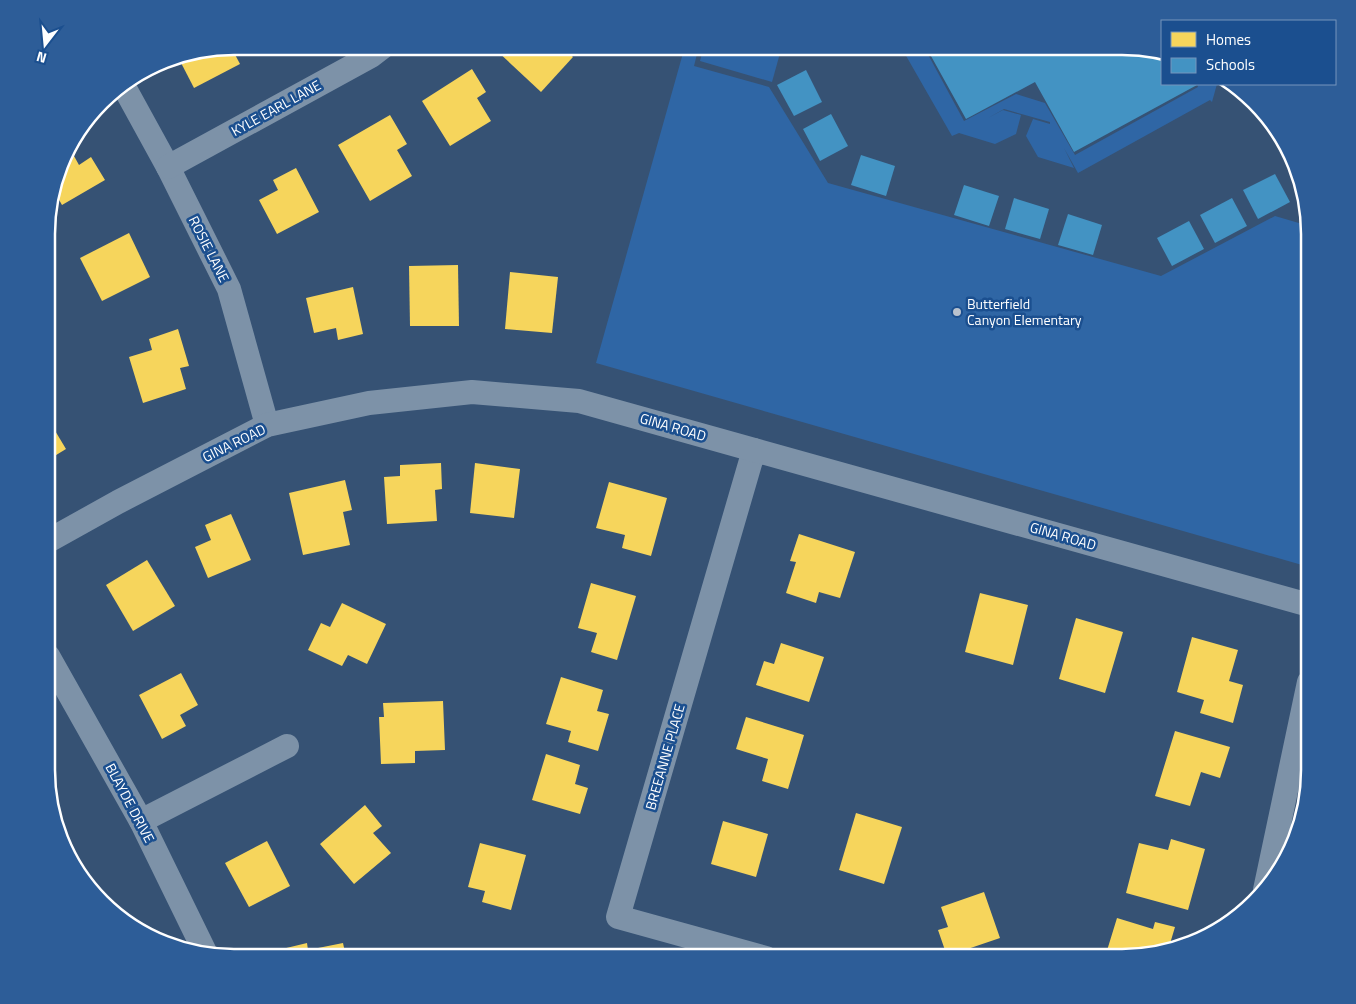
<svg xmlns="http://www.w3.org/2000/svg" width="1356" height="1004" font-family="'Titillium Web',sans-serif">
  <rect width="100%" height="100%" fill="#365274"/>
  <!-- green -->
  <g fill="#2f66a5">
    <path d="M 685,46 L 699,46 L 694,66 L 769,87 L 828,183 L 1161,276 L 1275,216 L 1309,226 L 1309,567 L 596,363 Z"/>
    <path d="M 704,46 L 782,46 L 772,82 L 700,61 Z"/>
    <path d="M 901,47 L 924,47 L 964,121 L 1016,94 L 1045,103 L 1075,155 L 1198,87 L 1197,84 L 1217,84 L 1212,102 L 1210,100 L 1078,173 L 1064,148 L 1074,168 L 1038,157 L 1026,136 L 1033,119 L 1050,124 L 1050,122 L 1004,109 L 988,118 L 1003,110 L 1021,115 L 1016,134 L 995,144 L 959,133 L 952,136 Z"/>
  </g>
  <!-- homes -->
  <g fill="#f6d55c">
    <path d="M 497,46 L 562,46 L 573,57 L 541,92 L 495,49 Z"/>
    <path d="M 231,47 L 240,64 L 194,88 L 178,57 Z"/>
    <path d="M 472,69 L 486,92 L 477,98 L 491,121 L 450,146 L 422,101 Z"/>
    <path d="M 390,115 L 407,144 L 397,150 L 412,176 L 370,201 L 338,145 Z"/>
    <path d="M 69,147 L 79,165 L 91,157 L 105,180 L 62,205 L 54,191 L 66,151 Z"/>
    <path d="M 296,168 L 319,212 L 277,234 L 259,200 L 278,190 L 273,180 Z"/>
    <path d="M 129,233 L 150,277 L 102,301 L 80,258 Z"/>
    <path d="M 458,265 L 459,326 L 410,326 L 409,266 Z"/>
    <path d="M 510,272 L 558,277 L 552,333 L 505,329 Z"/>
    <path d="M 353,287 L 363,334 L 338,340 L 336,328 L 314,333 L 306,298 Z"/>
    <path d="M 178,329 L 189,366 L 180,368 L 186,389 L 143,403 L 129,357 L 152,350 L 149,339 Z"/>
    <path d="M 48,419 L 66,449 L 48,460 Z"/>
    <path d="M 441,463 L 442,489 L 435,490 L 437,521 L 387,524 L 384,477 L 400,476 L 400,465 Z"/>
    <path d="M 475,463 L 520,469 L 514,518 L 470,513 Z"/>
    <path d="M 345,480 L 352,510 L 343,512 L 350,545 L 303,555 L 289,493 Z"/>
    <path d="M 609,482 L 667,498 L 651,556 L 622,548 L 625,535 L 596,528 Z"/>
    <path d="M 231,514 L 251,560 L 208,578 L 195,547 L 211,540 L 205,525 Z"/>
    <path d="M 799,534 L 855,552 L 840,598 L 819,592 L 816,603 L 786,593 L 796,562 L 790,561 Z"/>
    <path d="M 147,560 L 175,606 L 133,631 L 106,585 Z"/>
    <path d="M 591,583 L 636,596 L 617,660 L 591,652 L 597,633 L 578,628 Z"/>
    <path d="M 980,593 L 1028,605 L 1013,665 L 965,652 Z"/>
    <path d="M 342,603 L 386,624 L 367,664 L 348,655 L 342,666 L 308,650 L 321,623 L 330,627 Z"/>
    <path d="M 1076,618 L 1123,632 L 1105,693 L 1059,679 Z"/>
    <path d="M 1192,637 L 1238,650 L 1229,681 L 1243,685 L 1233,723 L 1200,713 L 1204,700 L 1177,692 Z"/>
    <path d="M 781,643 L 824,657 L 809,702 L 756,685 L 764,661 L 774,664 Z"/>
    <path d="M 181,673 L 198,705 L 180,715 L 186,726 L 162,739 L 139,695 Z"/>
    <path d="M 561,677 L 603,690 L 597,711 L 609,714 L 598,751 L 568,742 L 571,731 L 546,724 Z"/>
    <path d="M 443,701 L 445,750 L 415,751 L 415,763 L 381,764 L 379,717 L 384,717 L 383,703 Z"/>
    <path d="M 746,717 L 804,735 L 788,789 L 762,781 L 768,759 L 736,749 Z"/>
    <path d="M 1175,731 L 1230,747 L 1220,778 L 1201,772 L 1190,806 L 1155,796 Z"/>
    <path d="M 546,754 L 580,765 L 575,784 L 588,788 L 580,814 L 532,800 Z"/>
    <path d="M 365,805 L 382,826 L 373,833 L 391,853 L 354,884 L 320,844 Z"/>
    <path d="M 856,813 L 902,827 L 884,884 L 839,870 Z"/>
    <path d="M 723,821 L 768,834 L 756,877 L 711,864 Z"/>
    <path d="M 62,830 L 83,871 L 79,873 L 71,864 L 60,831 Z"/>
    <path d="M 1171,839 L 1205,849 L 1188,910 L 1126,893 L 1139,843 L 1168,850 Z"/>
    <path d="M 267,841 L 290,886 L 249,907 L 225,863 Z"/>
    <path d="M 480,843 L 526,855 L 511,910 L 482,902 L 485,891 L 468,887 Z"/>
    <path d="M 984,892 L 1000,938 L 947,956 L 938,930 L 948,927 L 941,907 Z"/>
    <path d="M 1117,918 L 1153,929 L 1155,922 L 1175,927 L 1169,947 L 1122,958 L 1105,957 Z"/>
    <path d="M 307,943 L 308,950 L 343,943 L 346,957 L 280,957 L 278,950 Z"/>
  </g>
  <!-- schools -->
  <g fill="#4393c3">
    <path d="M 926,47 L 1134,47 L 1162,53 L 1162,84 L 1197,85 L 1074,152 L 1035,82 L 966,119 Z"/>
    <path d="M 806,70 L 822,102 L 794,116 L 777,85 Z"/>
    <path d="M 831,114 L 848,146 L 820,161 L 803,129 Z"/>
    <path d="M 861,155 L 895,166 L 886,196 L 851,185 Z"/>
    <path d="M 1275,174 L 1290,202 L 1258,219 L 1243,190 Z"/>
    <path d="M 964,185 L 999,196 L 989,226 L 954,215 Z"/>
    <path d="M 1014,198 L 1049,209 L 1040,239 L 1005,229 Z"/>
    <path d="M 1232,198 L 1247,226 L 1215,243 L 1200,215 Z"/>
    <path d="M 1068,214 L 1102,225 L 1093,255 L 1058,245 Z"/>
    <path d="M 1189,221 L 1204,249 L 1172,266 L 1157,238 Z"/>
  </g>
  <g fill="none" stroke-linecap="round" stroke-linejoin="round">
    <!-- minor -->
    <g stroke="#7d92a8" stroke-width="24">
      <path d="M 123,85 L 168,167 L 229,289 L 267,425"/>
      <path d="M 168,167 L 371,56 L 384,46"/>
      <path d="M 754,450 L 618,917 L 766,958"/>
      <path d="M 48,541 L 118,502 L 267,425 L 369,403 L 472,392 L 579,401 L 1309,605"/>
      <path d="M 48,656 L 141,821 L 206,954"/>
      <path d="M 141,821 L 287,746"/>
      <path d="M 1265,890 L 1309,682"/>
    </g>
  </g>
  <!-- markers -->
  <circle fill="#b9c2ce" stroke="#1b4f8f" stroke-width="2" cx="957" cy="312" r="5"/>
  <g text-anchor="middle" stroke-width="5" stroke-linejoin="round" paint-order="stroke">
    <!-- street labels -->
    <g font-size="14" fill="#fff" stroke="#1b4f8f">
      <text transform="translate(276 108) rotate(-29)" y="5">KYLE EARL LANE</text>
      <text transform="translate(209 249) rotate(63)" y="5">ROSIE LANE</text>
      <text transform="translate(673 427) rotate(16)" y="5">GINA ROAD</text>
      <text transform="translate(234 443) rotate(-26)" y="5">GINA ROAD</text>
      <text transform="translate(1063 536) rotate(16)" y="5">GINA ROAD</text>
      <text transform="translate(665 757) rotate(-74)" y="5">BREEANNE PLACE</text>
      <text transform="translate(130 803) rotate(62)" y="5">BLAYDE DRIVE</text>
    </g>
    <!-- poi labels -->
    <g font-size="14" fill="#fff" stroke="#1b4f8f" text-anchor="start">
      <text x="967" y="309">Butterfield<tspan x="967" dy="16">Canyon Elementary</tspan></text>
    </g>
  </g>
  <!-- crop -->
  <path d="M0 0H1356V1004H0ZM234 55H1122A179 179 0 0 1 1301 234V770A179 179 0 0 1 1122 949H234A179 179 0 0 1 55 770V234A179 179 0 0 1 234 55Z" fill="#2d5d98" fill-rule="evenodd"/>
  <path fill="none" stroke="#fff" stroke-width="2.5" d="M234 55H1122A179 179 0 0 1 1301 234V770A179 179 0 0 1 1122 949H234A179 179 0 0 1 55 770V234A179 179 0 0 1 234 55Z"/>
  <!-- legend -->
  <rect x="1161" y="20" width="175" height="65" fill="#1b4f8f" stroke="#7695bc"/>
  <rect x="1171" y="32" width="25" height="15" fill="#f6d55c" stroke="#7695bc"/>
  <text x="1206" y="45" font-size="15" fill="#ffffff">Homes</text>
  <rect x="1171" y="58" width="25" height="15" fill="#4393c3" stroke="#7695bc"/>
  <text x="1206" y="70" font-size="15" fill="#ffffff">Schools</text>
  <!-- north arrow -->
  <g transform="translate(45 45) rotate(196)" stroke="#1b4f8f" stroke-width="4" paint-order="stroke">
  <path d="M0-4L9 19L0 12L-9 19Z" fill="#ffffff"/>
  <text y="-8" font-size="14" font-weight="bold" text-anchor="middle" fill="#ffffff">N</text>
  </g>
</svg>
